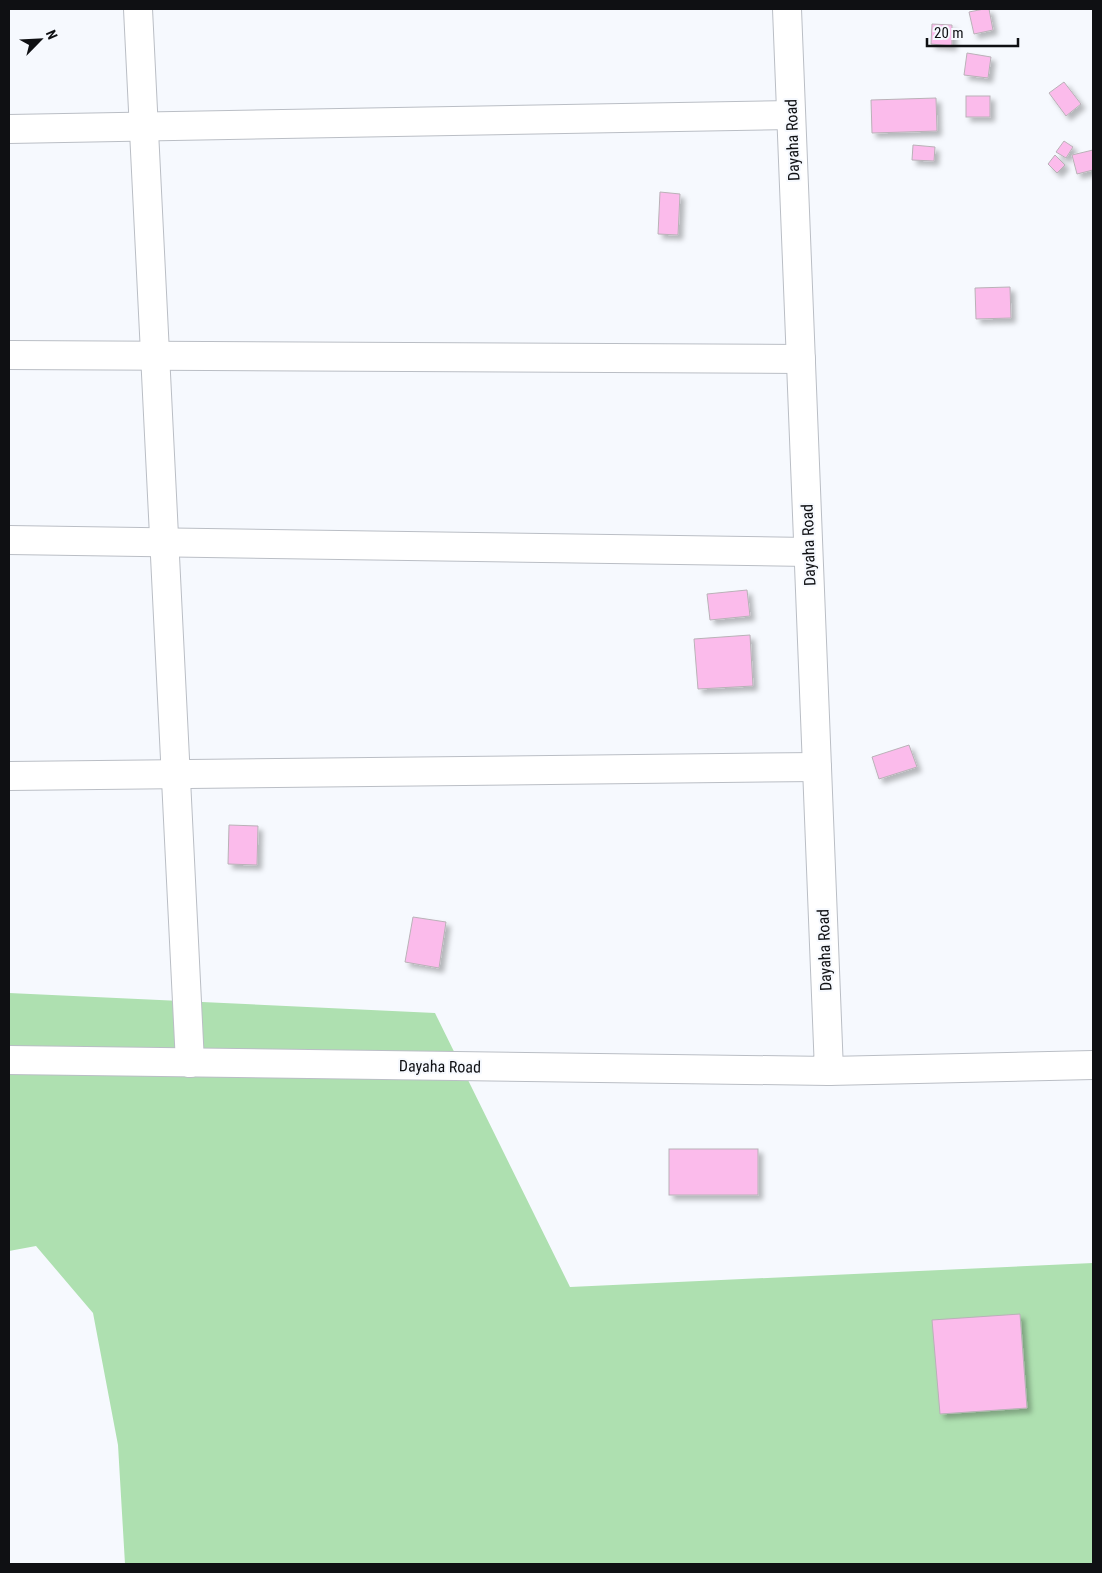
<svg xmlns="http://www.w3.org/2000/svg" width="1102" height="1573" font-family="'Roboto Condensed',sans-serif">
  <defs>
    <filter id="shadow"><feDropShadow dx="4.5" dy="4.5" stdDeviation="2.5" flood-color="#0004"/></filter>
  </defs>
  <rect width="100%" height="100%" fill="#f6f9fe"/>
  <!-- green -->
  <path fill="#aee0b0" d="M 9,993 L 435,1013 L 570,1287 L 1093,1263 L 1093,1564 L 125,1564 L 118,1445 L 93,1313 L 36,1246 L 9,1251 Z"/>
  <!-- building -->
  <g fill="#fbbbeb" stroke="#b9b1b7" filter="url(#shadow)">
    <path d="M 984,9 L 989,9 L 993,30 L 974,34 L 969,12 Z"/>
    <path d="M 932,24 L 952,25 L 952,46 L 931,44 Z"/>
    <path d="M 967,53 L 991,57 L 988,78 L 964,75 Z"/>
    <path d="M 1064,82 L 1081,104 L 1066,116 L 1049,93 Z"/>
    <rect x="966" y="96" width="24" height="21"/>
    <path d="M 936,98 L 937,131 L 872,133 L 871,100 Z"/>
    <path d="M 1064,141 L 1073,147 L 1066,158 L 1056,152 Z"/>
    <path d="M 913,145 L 935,147 L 934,161 L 912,160 Z"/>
    <path d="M 1093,150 L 1093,170 L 1077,174 L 1072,155 Z"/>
    <path d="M 1055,155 L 1065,165 L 1057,173 L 1048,164 Z"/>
    <path d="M 660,192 L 680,194 L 678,235 L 658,234 Z"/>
    <path d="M 1010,287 L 1011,318 L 976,319 L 975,288 Z"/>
    <path d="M 747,590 L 750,616 L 710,620 L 707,594 Z"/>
    <path d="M 750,635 L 753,686 L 698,689 L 694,639 Z"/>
    <path d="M 909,745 L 917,767 L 879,779 L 872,757 Z"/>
    <path d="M 229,825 L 258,826 L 257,865 L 228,864 Z"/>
    <path d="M 413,917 L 446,922 L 439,968 L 405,962 Z"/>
    <rect x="669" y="1149" width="89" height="46"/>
    <path d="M 1020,1314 L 1027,1408 L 940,1414 L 932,1320 Z"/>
  </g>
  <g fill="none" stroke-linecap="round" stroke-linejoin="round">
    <defs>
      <g id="minor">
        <path d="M 138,9 L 190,1063"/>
        <path d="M 9,129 L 791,115"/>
        <path d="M 9,355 L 801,359"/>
        <path d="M 9,540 L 808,552"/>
        <path d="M 9,776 L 817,767"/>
        <path d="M 9,1060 L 829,1071 L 787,9"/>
        <path d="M 829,1071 L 1093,1065"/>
      </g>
    </defs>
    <!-- minor casing -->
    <use href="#minor" stroke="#babec5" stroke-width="30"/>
    <!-- minor -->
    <use href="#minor" stroke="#fff" stroke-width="28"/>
  </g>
  <g text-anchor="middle" stroke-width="4" stroke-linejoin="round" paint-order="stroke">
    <!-- street labels -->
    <g font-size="16" fill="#0f1013" stroke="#f6f9fe">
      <text transform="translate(792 140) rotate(-92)" y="6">Dayaha Road</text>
      <text transform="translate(808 545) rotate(-92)" y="6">Dayaha Road</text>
      <text transform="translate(824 950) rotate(-92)" y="6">Dayaha Road</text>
      <text transform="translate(440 1066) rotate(1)" y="6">Dayaha Road</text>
    </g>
  </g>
  <!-- border -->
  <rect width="1102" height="1573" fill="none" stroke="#0f1013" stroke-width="20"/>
  <!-- north arrow -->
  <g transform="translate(40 40) rotate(66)" stroke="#f6f9fe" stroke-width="4" paint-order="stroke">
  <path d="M0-4L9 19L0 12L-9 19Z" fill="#0f1013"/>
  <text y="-8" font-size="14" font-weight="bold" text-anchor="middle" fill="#0f1013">N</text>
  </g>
  <!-- scale -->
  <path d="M927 38v8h91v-8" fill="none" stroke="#0f1013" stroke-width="2.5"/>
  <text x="934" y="38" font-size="15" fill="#0f1013" stroke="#f6f9fe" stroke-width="4" paint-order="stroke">20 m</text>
</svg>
